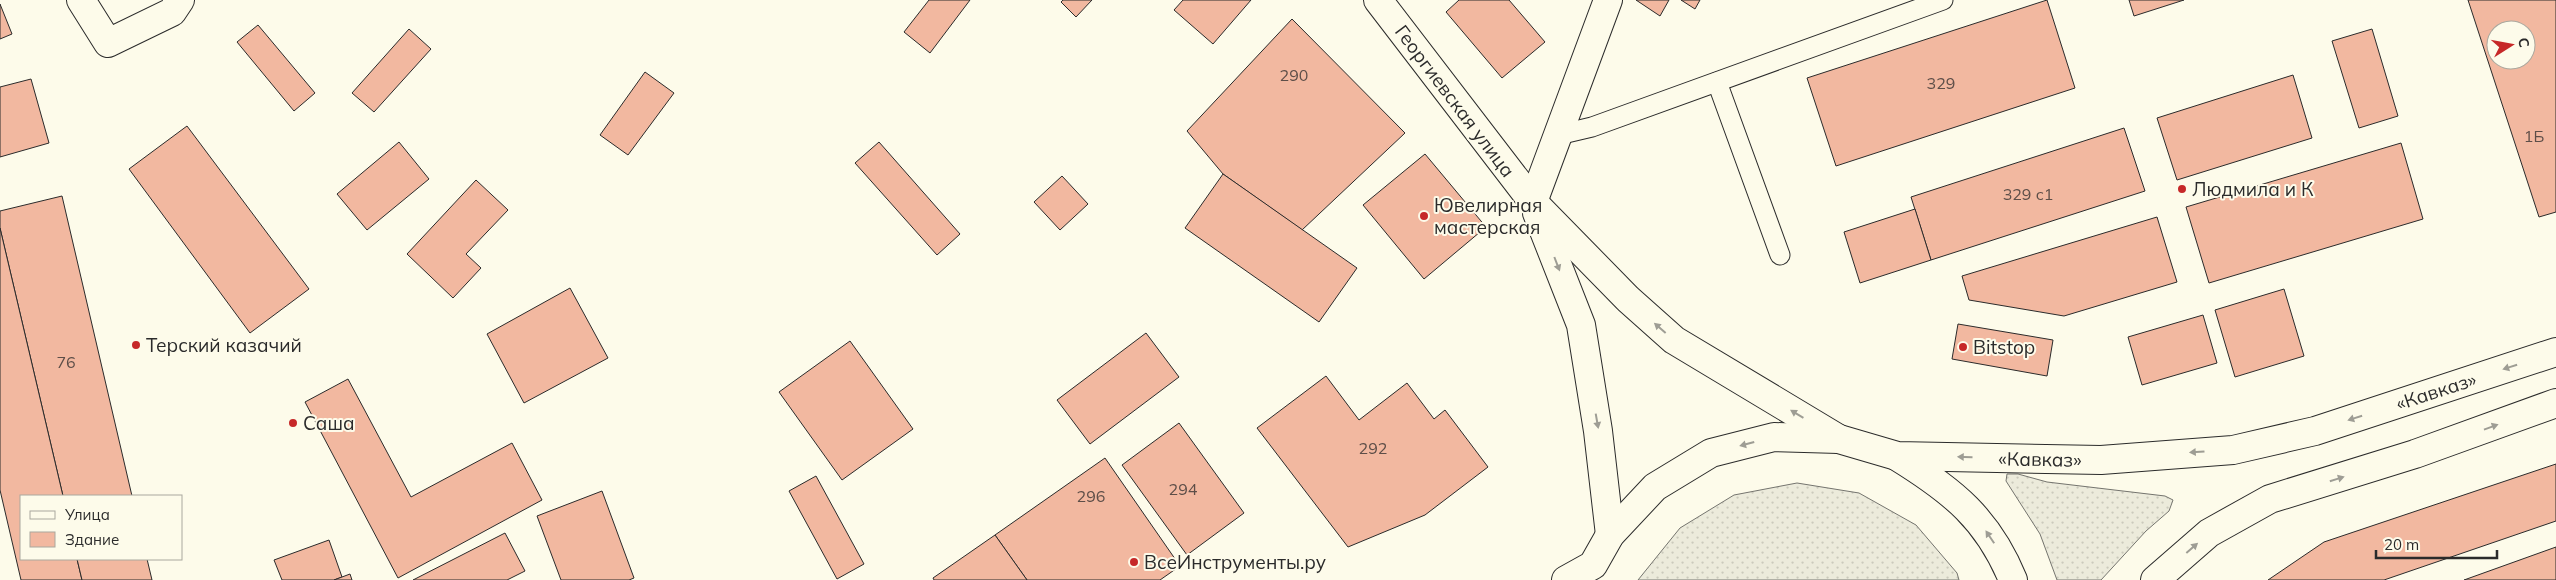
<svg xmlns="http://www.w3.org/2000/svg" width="2556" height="580" font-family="Mulish,sans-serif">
  <defs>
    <pattern id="grass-dots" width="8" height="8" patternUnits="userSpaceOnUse" patternTransform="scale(1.25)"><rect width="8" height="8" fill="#ecebdb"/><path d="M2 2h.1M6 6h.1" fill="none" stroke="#cbcabc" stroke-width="1.8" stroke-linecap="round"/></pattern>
  </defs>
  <rect width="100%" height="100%" fill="#fdfbea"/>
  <!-- grass -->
  <g fill="url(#grass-dots)" stroke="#74746e">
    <path d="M 2007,474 L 2018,474 L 2047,482 L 2165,496 L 2173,500 L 2169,511 L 2146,531 L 2101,580 L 2057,580 L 2040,534 L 2006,481 Z"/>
    <path d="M 1797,483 L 1859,493 L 1916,525 L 1957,573 L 1959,580 L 1638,580 L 1680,528 L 1734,495 Z"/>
  </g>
  <!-- building -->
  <g fill="#f2b8a0" stroke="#2b2b2b" fill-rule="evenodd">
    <path d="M 929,0 L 970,0 L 930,53 L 904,32 Z"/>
    <path d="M 1063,0 L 1092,0 L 1076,17 L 1061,2 Z"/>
    <path d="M 1183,0 L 1251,0 L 1213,44 L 1174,10 Z"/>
    <path d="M 1459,0 L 1509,0 L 1545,42 L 1502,78 L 1446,12 Z"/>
    <path d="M 1636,0 L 1669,0 L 1660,16 Z"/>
    <path d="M 1681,0 L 1700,0 L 1695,9 Z"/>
    <path d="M 2047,0 L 2075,88 L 1836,166 L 1807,78 Z"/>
    <path d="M 2129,0 L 2184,0 L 2134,16 Z"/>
    <path d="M 2468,0 L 2556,0 L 2556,212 L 2539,217 ZM 2496,30 L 2526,30 L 2526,60 L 2496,60 Z"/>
    <path d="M 0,4 L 12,34 L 0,39 Z"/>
    <path d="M 1292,19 L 1405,133 L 1302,230 L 1223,174 L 1187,131 Z"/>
    <path d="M 258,25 L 315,93 L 294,111 L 237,42 Z"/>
    <path d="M 409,29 L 431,49 L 374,112 L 352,93 Z"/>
    <path d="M 2372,29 L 2398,116 L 2359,128 L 2332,41 Z"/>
    <path d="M 645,72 L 674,93 L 628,155 L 600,135 Z"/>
    <path d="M 2293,75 L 2312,138 L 2177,180 L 2157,118 Z"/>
    <path d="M 31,79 L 49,143 L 0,157 L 0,87 Z"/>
    <path d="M 187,126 L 309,289 L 250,333 L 129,169 Z"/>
    <path d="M 2124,128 L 2145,191 L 1931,260 L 1911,197 Z"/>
    <path d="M 399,142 L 429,179 L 367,230 L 337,194 Z"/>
    <path d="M 879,142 L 960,234 L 937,255 L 855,163 Z"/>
    <path d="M 2401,143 L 2423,219 L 2209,283 L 2186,207 Z"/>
    <path d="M 1425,154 L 1486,227 L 1424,279 L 1363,205 Z"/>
    <path d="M 1223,174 L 1357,268 L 1319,322 L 1185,228 Z"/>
    <path d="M 1062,176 L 1088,204 L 1060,230 L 1034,202 Z"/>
    <path d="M 476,180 L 508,210 L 466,254 L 481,268 L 453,298 L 407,254 Z"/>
    <path d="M 62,196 L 132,496 L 63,496 L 0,228 L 0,211 Z"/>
    <path d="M 1915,209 L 1931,260 L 1860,283 L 1844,232 Z"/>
    <path d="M 2157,217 L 2177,282 L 2064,316 L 1969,300 L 1962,276 Z"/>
    <path d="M 0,228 L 63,496 L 21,496 L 21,559 L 77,559 L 82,580 L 21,580 L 0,490 Z"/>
    <path d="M 570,288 L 608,358 L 524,403 L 487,334 Z"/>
    <path d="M 2284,289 L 2304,356 L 2235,377 L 2215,310 Z"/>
    <path d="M 2203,315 L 2217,363 L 2142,385 L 2128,337 Z"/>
    <path d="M 1958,324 L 2053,340 L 2047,376 L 1952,359 Z"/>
    <path d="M 1146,333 L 1179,377 L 1090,444 L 1057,400 Z"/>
    <path d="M 850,341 L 913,429 L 842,480 L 779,392 Z"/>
    <path d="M 1326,376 L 1359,420 L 1407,383 L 1434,419 L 1445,410 L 1488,467 L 1425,515 L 1348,547 L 1257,428 Z"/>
    <path d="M 348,379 L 411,497 L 512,443 L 542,500 L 398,578 L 305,402 Z"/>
    <path d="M 1179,423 L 1244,513 L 1187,555 L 1122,465 Z"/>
    <path d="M 1105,458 L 1180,566 L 1160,580 L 1027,580 L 995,535 Z"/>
    <path d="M 2556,464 L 2556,521 L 2384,580 L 2268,580 L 2324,542 Z"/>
    <path d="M 816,476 L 864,564 L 837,579 L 789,491 Z"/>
    <path d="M 602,491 L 634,578 L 629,580 L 561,580 L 537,516 Z"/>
    <path d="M 505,533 L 525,571 L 507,580 L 413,580 Z"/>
    <path d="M 995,535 L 1027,580 L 934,580 L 933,578 Z"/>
    <path d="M 329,540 L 342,577 L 334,580 L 282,580 L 274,560 Z"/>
    <path d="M 2556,547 L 2556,580 L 2464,580 Z"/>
    <path d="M 77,559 L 147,559 L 152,580 L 82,580 Z"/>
    <path d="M 350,574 L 352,580 L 334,580 Z"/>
  </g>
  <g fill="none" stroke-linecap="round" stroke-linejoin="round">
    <defs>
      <g id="service">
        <path d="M 1717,82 L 1780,255"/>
        <path d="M 1558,135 L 1592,127 L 1943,0"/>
      </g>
      <g id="minor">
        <path d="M 81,0 L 108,43 L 172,12 L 180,0"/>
        <path d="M 1533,202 L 1608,0"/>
      </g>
      <g id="secondary">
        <path d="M 1378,0 L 1533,202 L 1628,299 L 1674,340 L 1839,439"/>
        <path d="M 1537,213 L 1581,325 L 1598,431 L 1610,535"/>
      </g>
      <g id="primary">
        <path d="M 1898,457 C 1953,491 1988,519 2013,580"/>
        <path d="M 1566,580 L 1593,565 L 1610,535 L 1655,487 L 1711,453 L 1774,437 L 1839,439 L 1897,456 L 2101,460 L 2233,450 L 2315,431 L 2556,352"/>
        <path d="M 2155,580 L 2209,533 L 2270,499 L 2415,454 L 2556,403"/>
      </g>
    </defs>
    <!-- service casing -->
    <use href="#service" stroke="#2b2b2b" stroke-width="21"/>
    <!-- minor casing -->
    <use href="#minor" stroke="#2b2b2b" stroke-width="30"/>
    <!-- secondary casing -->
    <use href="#secondary" stroke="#2b2b2b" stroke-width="30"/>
    <!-- primary casing -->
    <use href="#primary" stroke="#2b2b2b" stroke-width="30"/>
    <!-- service -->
    <use href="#service" stroke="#fdfbea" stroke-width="19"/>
    <!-- minor -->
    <use href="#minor" stroke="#fdfbea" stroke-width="28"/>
    <!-- secondary -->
    <use href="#secondary" stroke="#fdfbea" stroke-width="28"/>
    <!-- primary -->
    <use href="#primary" stroke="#fdfbea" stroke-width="28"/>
  </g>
  <!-- one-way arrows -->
  <defs><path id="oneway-solid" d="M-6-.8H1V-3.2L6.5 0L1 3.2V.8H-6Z" transform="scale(1.25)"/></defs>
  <g fill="#9e9d94">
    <use href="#oneway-solid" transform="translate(1557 264) rotate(69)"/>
    <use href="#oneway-solid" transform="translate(1660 328) rotate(-139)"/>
    <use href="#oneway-solid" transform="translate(2510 367) rotate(162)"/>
    <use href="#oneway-solid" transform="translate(1797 414) rotate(-149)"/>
    <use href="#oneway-solid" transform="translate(2355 418) rotate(162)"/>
    <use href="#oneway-solid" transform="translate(1597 421) rotate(80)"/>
    <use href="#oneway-solid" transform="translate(2491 427) rotate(-20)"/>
    <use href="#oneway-solid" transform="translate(1747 444) rotate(165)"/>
    <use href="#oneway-solid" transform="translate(2197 452) rotate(176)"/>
    <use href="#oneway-solid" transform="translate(1965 457) rotate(-179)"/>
    <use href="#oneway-solid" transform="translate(2337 479) rotate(-17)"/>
    <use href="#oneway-solid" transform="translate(1990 537) rotate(-124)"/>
    <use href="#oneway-solid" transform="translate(2192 548) rotate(-41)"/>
  </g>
  <!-- markers -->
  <g fill="#c62828" stroke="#fdfbea" stroke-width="2">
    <circle cx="2182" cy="189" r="5"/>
    <circle cx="1424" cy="216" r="5"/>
    <circle cx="136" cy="345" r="5"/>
    <circle cx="1963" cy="347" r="5"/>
    <circle cx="293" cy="423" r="5"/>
    <circle cx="1134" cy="562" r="5"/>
  </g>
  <g text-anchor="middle" stroke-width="4" stroke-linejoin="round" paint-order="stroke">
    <!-- number labels -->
    <g font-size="16" fill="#5d4e48">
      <text x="1294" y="81">290</text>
      <text x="1941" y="89">329</text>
      <text x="2534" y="142">1Б</text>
      <text x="2028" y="200">329 с1</text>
      <text x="66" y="368">76</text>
      <text x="1373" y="454">292</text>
      <text x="1183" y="495">294</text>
      <text x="1091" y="502">296</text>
    </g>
    <!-- street labels -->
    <g font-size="19" fill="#2b2b2b" stroke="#fdfbea">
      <text transform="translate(1455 101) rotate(53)" y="7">Георгиевская улица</text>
      <text transform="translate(2436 391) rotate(-18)" y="7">«Кавказ»</text>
      <text transform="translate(2040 459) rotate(1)" y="7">«Кавказ»</text>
    </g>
    <!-- poi labels -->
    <g font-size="19" fill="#2b2b2b" stroke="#fdfbea" text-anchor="start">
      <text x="2192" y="196">Людмила и К</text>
      <text x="1434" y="212">Ювелирная<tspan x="1434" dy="22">мастерская</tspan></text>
      <text x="146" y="352">Терский казачий</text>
      <text x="1973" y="354">Bitstop</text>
      <text x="303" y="430">Саша</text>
      <text x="1144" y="569">ВсеИнструменты.ру</text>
    </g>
  </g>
  <!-- legend -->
  <rect x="20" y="495" width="162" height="65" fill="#fdfbea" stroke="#a9a89e"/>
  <rect x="30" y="511" width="25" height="8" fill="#fdfbea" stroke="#a9a89e"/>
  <text x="65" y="520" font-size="15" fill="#2b2b2b">Улица</text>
  <rect x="30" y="532" width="25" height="15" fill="#f2b8a0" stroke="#a9a89e"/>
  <text x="65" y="545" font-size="15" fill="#2b2b2b">Здание</text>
  <!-- north arrow -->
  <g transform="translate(2511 45) rotate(79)"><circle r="24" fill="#fdfbea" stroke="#a9a89e"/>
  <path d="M0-4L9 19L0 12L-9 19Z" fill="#c62828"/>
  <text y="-8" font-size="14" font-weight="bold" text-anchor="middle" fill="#2b2b2b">С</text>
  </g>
  <!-- scale -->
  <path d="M2376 550v8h121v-8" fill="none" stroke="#2b2b2b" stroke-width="2.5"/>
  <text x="2384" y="550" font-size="15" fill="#2b2b2b" stroke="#fdfbea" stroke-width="4" paint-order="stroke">20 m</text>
</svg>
